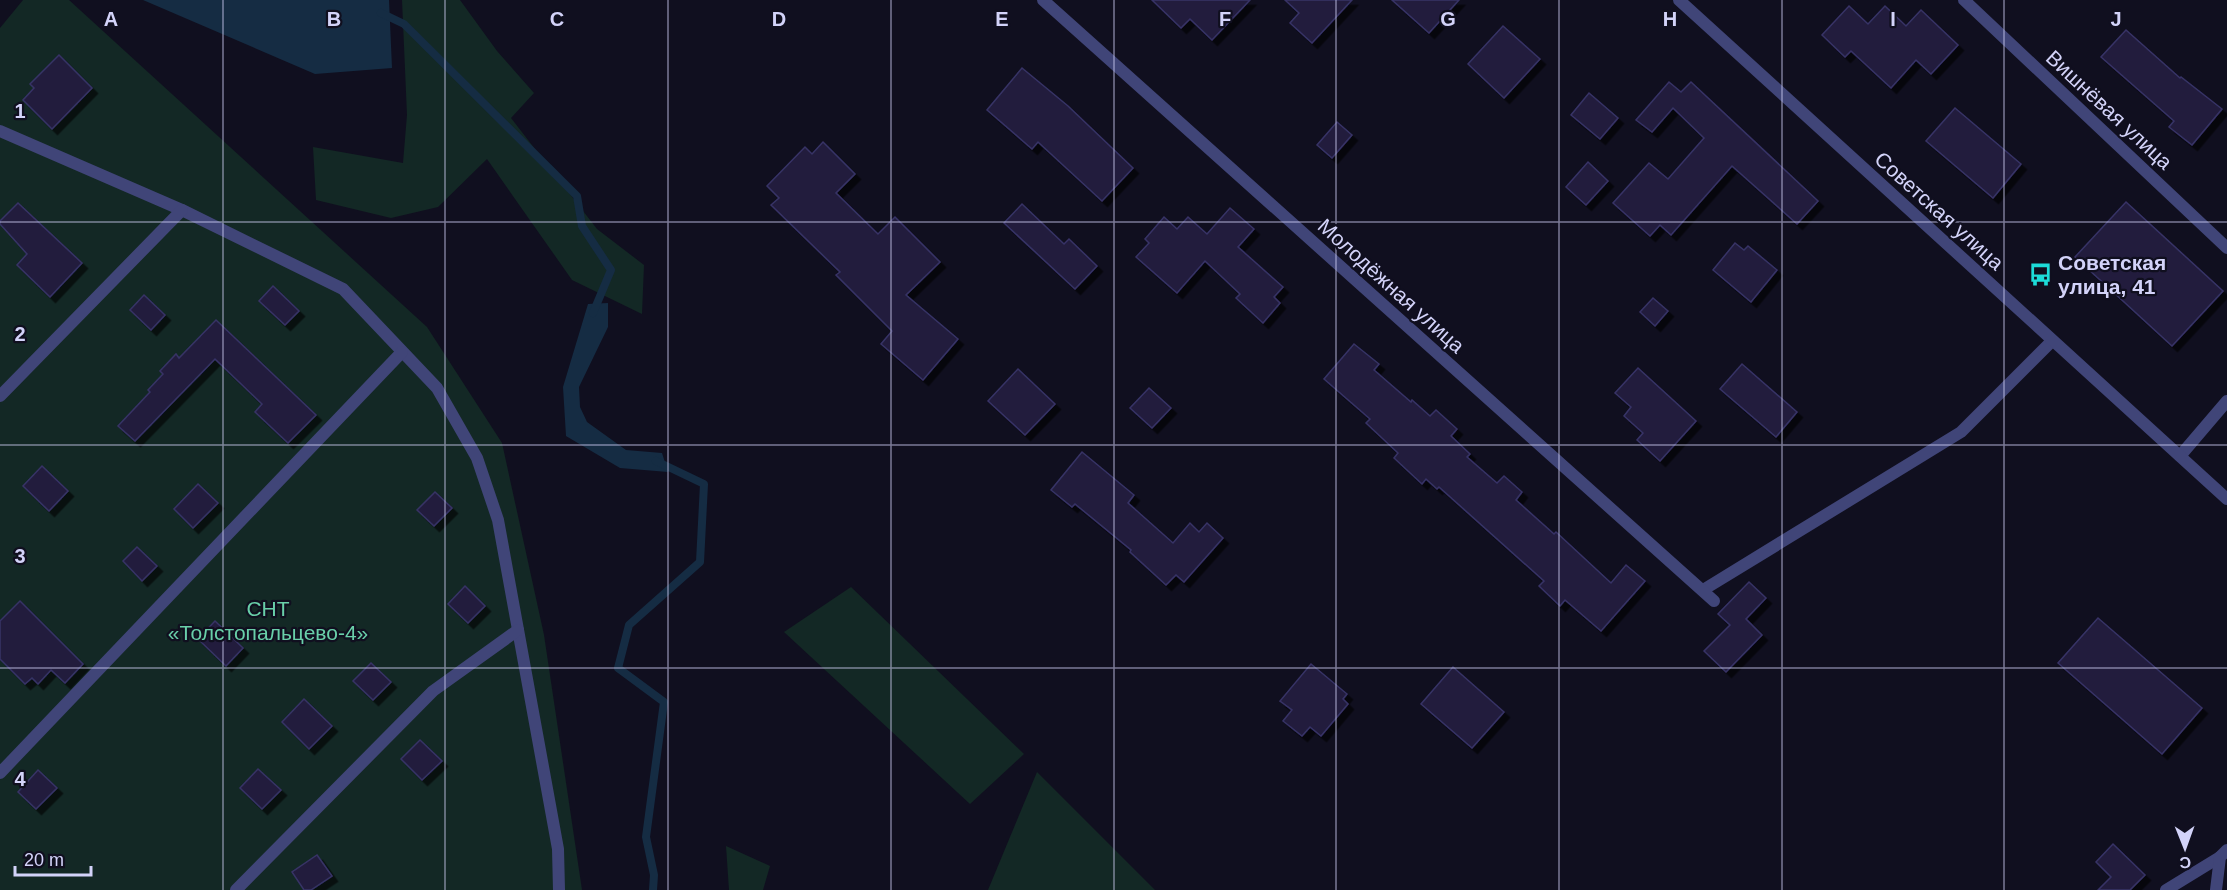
<svg xmlns="http://www.w3.org/2000/svg" width="2227" height="890" font-family="Arial,sans-serif">
  <defs>
    <filter id="shadow"><feDropShadow dx="5.5" dy="5.5" stdDeviation="0" flood-color="#0009"/></filter>
  </defs>
  <rect width="100%" height="100%" fill="#100f1f"/>
  <!-- green -->
  <g fill="#132825">
    <path d="M 23,0 L 69,0 L 427,327 L 502,443 L 544,635 L 582,890 L 0,890 L 0,28 Z"/>
    <path d="M 402,0 L 460,0 L 497,51 L 534,93 L 511,118 L 597,229 L 644,265 L 642,314 L 572,280 L 487,159 L 438,207 L 391,218 L 316,200 L 313,147 L 403,163 L 407,115 Z"/>
    <path d="M 851,587 L 1024,754 L 970,804 L 784,632 Z"/>
    <path d="M 1037,772 L 1155,890 L 988,890 Z"/>
    <path d="M 726,846 L 770,866 L 763,890 L 729,890 Z"/>
  </g>
  <!-- water -->
  <g fill="#152c43">
    <path d="M 143,0 L 389,0 L 392,68 L 315,74 Z"/>
    <path d="M 608,303 L 608,327 L 579,387 L 580,407 L 587,422 L 626,450 L 662,453 L 668,472 L 620,468 L 566,436 L 563,387 L 588,304 Z"/>
  </g>
  <g fill="none" stroke-linecap="round" stroke-linejoin="round">
    <!-- stream -->
    <g stroke="#152c43" stroke-width="8">
      <path d="M 381,13 L 404,24 L 577,196 L 582,226 L 611,270 L 593,313"/>
      <path d="M 653,890 L 654,875 L 646,837 L 664,702 L 618,668 L 629,625 L 700,562 L 704,484 L 656,461"/>
    </g>
  </g>
  <!-- building -->
  <g fill="#211e3d" stroke="#373366" stroke-width="1.5" filter="url(#shadow)">
    <path d="M 1152,0 L 1250,0 L 1212,40 L 1190,19 L 1181,28 Z"/>
    <path d="M 1285,0 L 1352,0 L 1312,43 L 1290,23 L 1299,13 Z"/>
    <path d="M 1392,0 L 1459,0 L 1429,33 Z"/>
    <path d="M 1849,6 L 1868,24 L 1885,6 L 1906,26 L 1921,10 L 1958,45 L 1931,74 L 1916,60 L 1891,88 L 1851,51 L 1845,57 L 1822,35 Z"/>
    <path d="M 1503,26 L 1540,59 L 1504,98 L 1468,64 Z"/>
    <path d="M 2126,30 L 2180,78 L 2181,77 L 2222,109 L 2192,145 L 2169,127 L 2174,121 L 2101,57 Z"/>
    <path d="M 59,55 L 92,88 L 52,129 L 23,100 L 34,88 L 30,84 Z"/>
    <path d="M 1022,68 L 1068,106 L 1133,168 L 1102,201 L 1038,142 L 1032,149 L 987,110 Z"/>
    <path d="M 1669,82 L 1681,92 L 1691,82 L 1818,201 L 1797,224 L 1732,166 L 1671,235 L 1660,225 L 1650,236 L 1613,203 L 1649,163 L 1668,179 L 1704,138 L 1673,108 L 1652,132 L 1636,120 Z"/>
    <path d="M 1589,93 L 1618,118 L 1600,139 L 1571,115 Z"/>
    <path d="M 1955,108 L 2021,164 L 1993,198 L 1926,141 Z"/>
    <path d="M 1337,122 L 1352,135 L 1332,158 L 1317,145 Z"/>
    <path d="M 823,142 L 855,174 L 836,193 L 878,234 L 895,217 L 940,262 L 906,295 L 958,339 L 923,380 L 881,344 L 892,331 L 836,275 L 840,272 L 771,205 L 779,198 L 767,186 L 805,147 L 812,154 Z"/>
    <path d="M 1588,162 L 1608,181 L 1586,205 L 1566,187 Z"/>
    <path d="M 2126,202 L 2223,291 L 2172,346 L 2075,257 Z"/>
    <path d="M 18,203 L 82,263 L 50,297 L 17,265 L 27,254 L 0,224 L 0,221 Z"/>
    <path d="M 1022,204 L 1064,244 L 1069,239 L 1097,266 L 1075,289 L 1004,223 Z"/>
    <path d="M 1230,208 L 1254,229 L 1238,247 L 1283,287 L 1274,297 L 1280,303 L 1263,323 L 1236,298 L 1240,294 L 1205,261 L 1177,293 L 1136,257 L 1149,243 L 1145,239 L 1164,217 L 1177,229 L 1188,217 L 1207,234 Z"/>
    <path d="M 1735,243 L 1744,250 L 1748,246 L 1777,270 L 1751,302 L 1713,270 Z"/>
    <path d="M 273,286 L 299,311 L 285,325 L 259,301 Z"/>
    <path d="M 144,295 L 165,315 L 151,330 L 130,310 Z"/>
    <path d="M 1653,298 L 1668,311 L 1655,326 L 1640,312 Z"/>
    <path d="M 216,320 L 316,415 L 288,443 L 255,412 L 262,404 L 215,359 L 135,441 L 118,426 L 150,392 L 148,390 L 163,374 L 160,371 L 176,354 L 179,358 Z"/>
    <path d="M 1354,344 L 1379,364 L 1374,370 L 1411,402 L 1412,400 L 1430,416 L 1436,410 L 1457,429 L 1451,436 L 1470,454 L 1467,457 L 1497,483 L 1504,476 L 1522,492 L 1516,500 L 1554,534 L 1556,532 L 1611,583 L 1626,565 L 1645,581 L 1601,631 L 1565,600 L 1560,606 L 1539,586 L 1544,581 L 1439,487 L 1437,489 L 1426,479 L 1422,484 L 1394,458 L 1398,453 L 1366,423 L 1370,419 L 1324,379 Z"/>
    <path d="M 1742,364 L 1797,412 L 1776,437 L 1720,389 Z"/>
    <path d="M 1638,368 L 1696,421 L 1660,461 L 1637,440 L 1643,433 L 1624,416 L 1631,407 L 1615,393 Z"/>
    <path d="M 1018,369 L 1055,404 L 1025,435 L 988,401 Z"/>
    <path d="M 1149,388 L 1171,408 L 1152,428 L 1130,408 Z"/>
    <path d="M 1082,452 L 1134,495 L 1128,503 L 1173,543 L 1190,523 L 1199,532 L 1207,523 L 1223,538 L 1184,582 L 1176,575 L 1166,585 L 1130,552 L 1131,550 L 1075,504 L 1072,507 L 1051,490 Z"/>
    <path d="M 42,466 L 68,491 L 49,511 L 23,486 Z"/>
    <path d="M 198,484 L 218,503 L 193,528 L 174,509 Z"/>
    <path d="M 435,492 L 452,508 L 434,526 L 417,510 Z"/>
    <path d="M 137,547 L 157,566 L 142,581 L 123,561 Z"/>
    <path d="M 1749,582 L 1766,598 L 1746,619 L 1762,635 L 1726,672 L 1704,651 L 1730,625 L 1718,614 Z"/>
    <path d="M 465,586 L 485,606 L 468,623 L 448,604 Z"/>
    <path d="M 20,601 L 83,664 L 65,683 L 51,670 L 38,684 L 32,678 L 25,684 L 0,659 L 0,621 Z"/>
    <path d="M 2098,618 L 2202,708 L 2162,754 L 2058,663 Z"/>
    <path d="M 215,621 L 243,648 L 226,666 L 198,639 Z"/>
    <path d="M 371,663 L 391,682 L 373,700 L 353,681 Z"/>
    <path d="M 1311,664 L 1347,694 L 1343,699 L 1348,704 L 1321,736 L 1310,727 L 1302,736 L 1283,721 L 1292,710 L 1280,701 Z"/>
    <path d="M 1453,667 L 1504,712 L 1472,748 L 1421,704 Z"/>
    <path d="M 304,699 L 332,726 L 309,749 L 282,722 Z"/>
    <path d="M 420,740 L 442,761 L 422,780 L 401,759 Z"/>
    <path d="M 258,769 L 281,790 L 262,809 L 240,788 Z"/>
    <path d="M 38,770 L 57,788 L 36,809 L 18,792 Z"/>
    <path d="M 2113,844 L 2145,875 L 2130,890 L 2098,890 L 2111,877 L 2096,862 Z"/>
    <path d="M 317,855 L 332,876 L 311,890 L 304,890 L 292,872 Z"/>
  </g>
  <g fill="none" stroke-linecap="round" stroke-linejoin="round">
    <!-- service -->
    <g stroke="#404578" stroke-width="12">
      <path d="M 0,131 L 182,210 L 343,289 L 437,388 L 477,458 L 498,520 L 558,849 L 559,890"/>
      <path d="M 0,396 L 182,210"/>
      <path d="M 1703,590 L 1961,432 L 2052,341"/>
      <path d="M 0,773 L 402,352"/>
      <path d="M 236,890 L 433,691 L 518,630"/>
      <path d="M 2166,890 L 2220,857"/>
      <path d="M 2216,890 L 2220,857 L 2227,850"/>
    </g>
    <!-- minor -->
    <g stroke="#404578" stroke-width="12">
      <path d="M 1043,0 L 1714,601"/>
      <path d="M 1964,0 L 2227,248"/>
      <path d="M 2180,456 L 2227,401"/>
    </g>
    <!-- tertiary -->
    <path stroke="#404578" stroke-width="12" d="M 1679,0 L 2227,499"/>
  </g>
  <!-- grid -->
  <path fill="none" stroke="#d3d3f9" stroke-width="1.5" stroke-opacity="0.55" d="M 223,0 L 223,890M 445,0 L 445,890M 668,0 L 668,890M 891,0 L 891,890M 1114,0 L 1114,890M 1336,0 L 1336,890M 1559,0 L 1559,890M 1782,0 L 1782,890M 2004,0 L 2004,890M 0,222 L 2227,222M 0,445 L 2227,445M 0,668 L 2227,668"/>
  <!-- icons -->
  <defs>
    <symbol id="bus-bare" viewBox="-9 -9 18 18"><path d="M-5-6H5V4H4V6H2V4H-2V6H-4V4H-5ZM-3.5-4V0h7V-4ZM-3.5 1.2v1.5H-2V1.2ZM2 1.2v1.5H3.5V1.2Z" fill="#1ddbd8" stroke="#100f1f" stroke-width="2.5" paint-order="stroke"/></symbol>
  </defs>
  <g fill-rule="evenodd">
    <use href="#bus-bare" x="2024" y="258" width="33" height="33"/>
  </g>
  <g text-anchor="middle" stroke-width="4.5" stroke-linejoin="round" paint-order="stroke">
    <!-- street labels -->
    <g font-size="21" fill="#d3d3f9" stroke="#100f1f">
      <text transform="translate(2109 110) rotate(43)" y="7">Вишнёвая улица</text>
      <text transform="translate(1939 211) rotate(42)" y="7">Советская улица</text>
      <text transform="translate(1391 286) rotate(42)" y="7">Молодёжная улица</text>
    </g>
    <!-- poi labels -->
    <g font-size="21" font-weight="bold" fill="#d3d3f9" stroke="#100f1f" text-anchor="start">
      <text x="2058" y="270">Советская<tspan x="2058" dy="24">улица, 41</tspan></text>
    </g>
    <!-- park labels -->
    <g font-size="21" fill="#69cfa9" stroke="#100f1f">
      <text x="268" y="616">СНТ<tspan x="268" dy="24">«Толстопальцево-4»</tspan></text>
    </g>
  </g>
  <g font-size="20" text-anchor="middle" font-weight="bold" fill="#d3d3f9" stroke="#100f1f" stroke-width="4.5" stroke-linejoin="round" paint-order="stroke">
    <text x="111" y="26">A</text>
    <text x="334" y="26">B</text>
    <text x="557" y="26">C</text>
    <text x="779" y="26">D</text>
    <text x="1002" y="26">E</text>
    <text x="1225" y="26">F</text>
    <text x="1448" y="26">G</text>
    <text x="1670" y="26">H</text>
    <text x="1893" y="26">I</text>
    <text x="2116" y="26">J</text>
    <text x="20" y="118">1</text>
    <text x="20" y="341">2</text>
    <text x="20" y="563">3</text>
    <text x="20" y="786">4</text>
  </g>
  <!-- north arrow -->
  <g transform="translate(2185 848) rotate(179)" stroke="#100f1f" stroke-width="4.5" paint-order="stroke">
  <path d="M0-4.5L10 22L0 15L-10 22Z" fill="#d3d3f9"/>
  <text y="-9" font-size="16" font-weight="bold" text-anchor="middle" fill="#d3d3f9">С</text>
  </g>
  <!-- scale -->
  <path d="M15 866v9h76v-9" fill="none" stroke="#d3d3f9" stroke-width="3"/>
  <text x="24" y="866" font-size="18" fill="#d3d3f9" stroke="#100f1f" stroke-width="4.5" paint-order="stroke">20 m</text>
</svg>
